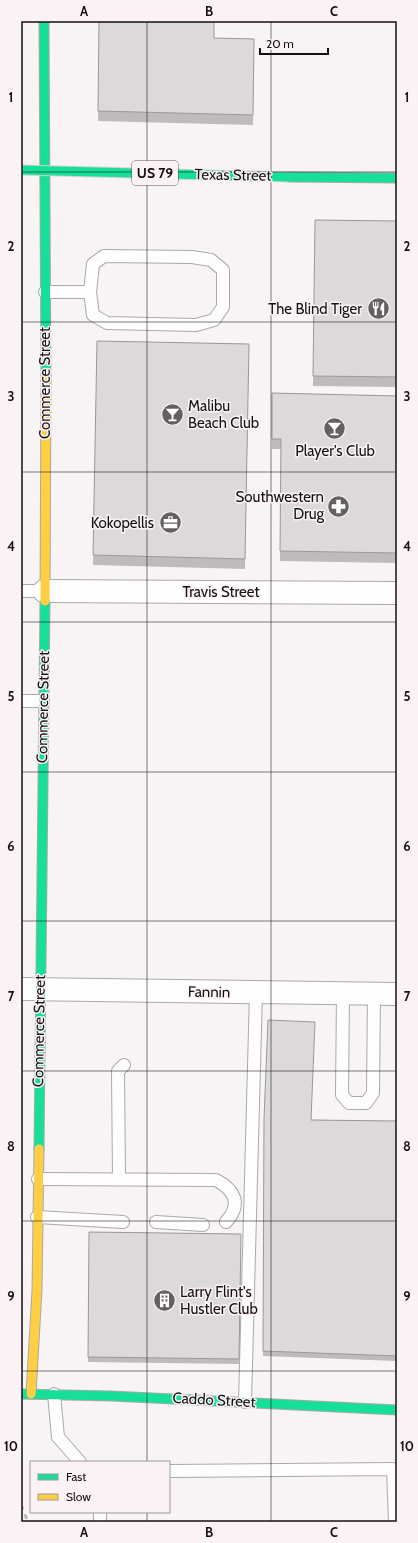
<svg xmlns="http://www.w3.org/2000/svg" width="418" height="1543" font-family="Cabin,sans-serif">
  <rect width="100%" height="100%" fill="#f8f4f6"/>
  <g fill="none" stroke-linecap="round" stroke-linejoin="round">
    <defs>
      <g id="lane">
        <path d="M 45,292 L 90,292 L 93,315 L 107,323 L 196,325 L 214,320 L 223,307 L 223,270 L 211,260 L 192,257 L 104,256 L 93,264 L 90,292"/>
        <path d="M 21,591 L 44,591"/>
        <path d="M 21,701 L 43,701"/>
        <path d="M 343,993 L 342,1095 L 349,1103 L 366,1103 L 373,1093 L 374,993"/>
        <path d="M 38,1179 L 216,1180 C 235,1190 242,1204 226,1222"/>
        <path d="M 119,1179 L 118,1071 L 124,1065"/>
        <path d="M 37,1217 L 123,1222"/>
        <path d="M 156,1222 L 203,1225"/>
        <path d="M 54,1394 L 58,1437 L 80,1462"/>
        <path d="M 245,1402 L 256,992"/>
        <path d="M 169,1471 L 393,1469 L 395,1522"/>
        <path d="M 100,1512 L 100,1522"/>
      </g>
      <g id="street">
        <path d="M 44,591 L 397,593"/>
        <path d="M 21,989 L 397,994"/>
      </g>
      <g id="fast">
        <path d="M 44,21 L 46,381"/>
        <path d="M 289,177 L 397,178"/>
        <path d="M 39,1149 L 45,601"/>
        <path d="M 21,1394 L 111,1396 L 397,1410"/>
      </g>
      <g id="slow">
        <path d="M 45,601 L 46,381"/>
        <path d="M 31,1394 L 37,1290 L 39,1149"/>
      </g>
    </defs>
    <!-- lane casing -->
    <use href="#lane" stroke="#aaa8a9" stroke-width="14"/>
    <!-- street casing -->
    <use href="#street" stroke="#aaa8a9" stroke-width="24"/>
    <!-- fast casing -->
    <use href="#fast" stroke="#aaa8a9" stroke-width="11"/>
    <!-- slow casing -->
    <use href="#slow" stroke="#aaa8a9" stroke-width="11"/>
    <!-- lane -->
    <use href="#lane" stroke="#fefdfe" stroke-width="12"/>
    <!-- street -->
    <use href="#street" stroke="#fefdfe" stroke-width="22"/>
    <!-- fast -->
    <use href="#fast" stroke="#16e098" stroke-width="9"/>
    <!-- slow -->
    <use href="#slow" stroke="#ffcf43" stroke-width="9"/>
    <!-- rail -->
    <path stroke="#b8b7b7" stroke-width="3" stroke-dasharray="5 5" stroke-linecap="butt" d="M 21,1505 L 28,1522"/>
    <defs>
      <path id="fast-bridge" d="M 21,170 L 289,177"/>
    </defs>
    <!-- fast-bridge casing -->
    <use href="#fast-bridge" stroke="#d2d0d1" stroke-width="11" stroke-linecap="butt"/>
    <!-- fast-bridge -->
    <use href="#fast-bridge" stroke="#16e098" stroke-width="9"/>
  </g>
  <!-- wall -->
  <g fill="#bdbbbb">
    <path d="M 99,21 L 214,38 L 254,39 L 253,125 L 98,121 Z"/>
    <path d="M 315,220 L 397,221 L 397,387 L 313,386 Z"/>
    <path d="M 97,341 L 249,344 L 245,569 L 93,565 Z"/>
    <path d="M 272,393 L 397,396 L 397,563 L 280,561 L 281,449 L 272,449 Z"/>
    <path d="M 264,1119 L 397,1121 L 397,1361 L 263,1356 Z"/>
    <path d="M 89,1232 L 241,1234 L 239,1364 L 88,1362 Z"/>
  </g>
  <!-- building -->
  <g fill="#dcd9da" stroke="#9a9899">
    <path d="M 99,21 L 214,21 L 214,38 L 254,39 L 253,115 L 98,111 Z"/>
    <path d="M 315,220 L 397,221 L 397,377 L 313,376 Z"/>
    <path d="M 97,341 L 249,344 L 245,559 L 93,555 Z"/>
    <path d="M 272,393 L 397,396 L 397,553 L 280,551 L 281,439 L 272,439 Z"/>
    <path d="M 268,1020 L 315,1022 L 311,1120 L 397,1121 L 397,1356 L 263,1351 L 264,1119 Z"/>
    <path d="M 89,1232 L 241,1234 L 239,1359 L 88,1357 Z"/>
  </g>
  <!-- grid -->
  <path fill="none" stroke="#141112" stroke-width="1" stroke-opacity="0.55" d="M 147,21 L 147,1462M 271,21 L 271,1522M 21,172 L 397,172M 21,322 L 397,322M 21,472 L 397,472M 21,622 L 397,622M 21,772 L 397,772M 21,921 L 397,921M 21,1071 L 397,1071M 21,1221 L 397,1221M 21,1371 L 397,1371M 147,1512 L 147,1522"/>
  <!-- icons -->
  <defs>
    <symbol id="restaurant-disc" viewBox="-11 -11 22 22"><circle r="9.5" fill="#646062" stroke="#faf2f5"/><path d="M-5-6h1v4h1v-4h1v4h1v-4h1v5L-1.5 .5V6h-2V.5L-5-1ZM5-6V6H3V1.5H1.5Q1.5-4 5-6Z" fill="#fff"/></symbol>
    <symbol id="bar-disc" viewBox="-11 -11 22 22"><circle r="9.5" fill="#646062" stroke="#faf2f5"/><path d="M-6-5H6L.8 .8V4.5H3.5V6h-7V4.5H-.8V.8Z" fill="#fff"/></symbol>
    <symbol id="pharmacy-disc" viewBox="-11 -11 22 22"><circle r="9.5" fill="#646062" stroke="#faf2f5"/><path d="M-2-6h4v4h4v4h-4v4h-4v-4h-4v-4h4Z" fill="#fff"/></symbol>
    <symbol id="office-disc" viewBox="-11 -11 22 22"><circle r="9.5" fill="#646062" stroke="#faf2f5"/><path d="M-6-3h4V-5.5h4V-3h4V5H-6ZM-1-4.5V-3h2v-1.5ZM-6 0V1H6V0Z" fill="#fff"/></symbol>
    <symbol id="building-disc" viewBox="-11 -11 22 22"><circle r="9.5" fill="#646062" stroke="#faf2f5"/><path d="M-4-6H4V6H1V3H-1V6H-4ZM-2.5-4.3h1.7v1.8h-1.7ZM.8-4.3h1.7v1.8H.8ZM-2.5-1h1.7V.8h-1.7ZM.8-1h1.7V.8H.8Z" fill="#fff"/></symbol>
  </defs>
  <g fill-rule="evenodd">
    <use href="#restaurant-disc" x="366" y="296" width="25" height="25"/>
    <use href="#bar-disc" x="160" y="402" width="25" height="25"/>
    <use href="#bar-disc" x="322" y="416" width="25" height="25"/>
    <use href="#pharmacy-disc" x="326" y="494" width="25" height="25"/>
    <use href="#office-disc" x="158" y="510" width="25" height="25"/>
    <use href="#building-disc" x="152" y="1288" width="25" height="25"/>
  </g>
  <g text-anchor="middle" stroke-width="3" stroke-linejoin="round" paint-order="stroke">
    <!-- shield labels -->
    <rect fill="#faf2f5" stroke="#595456" stroke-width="1" x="132" y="161" width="46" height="24" rx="3"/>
    <g font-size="14" font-weight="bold" fill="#141112">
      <text x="155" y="178">US 79</text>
    </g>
    <!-- street labels -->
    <g font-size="15" fill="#141112" stroke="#faf2f5">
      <text transform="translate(233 175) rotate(1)" y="5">Texas Street</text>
      <text transform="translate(45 383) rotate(-90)" y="5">Commerce Street</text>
      <text x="221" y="597">Travis Street</text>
      <text transform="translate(43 707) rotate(-89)" y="5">Commerce Street</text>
      <text transform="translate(209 992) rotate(1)" y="5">Fannin</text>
      <text transform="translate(39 1031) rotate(-89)" y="5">Commerce Street</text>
      <text transform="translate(214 1400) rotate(3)" y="5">Caddo Street</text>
    </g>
    <!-- poi labels -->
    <g font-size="15" fill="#141112" stroke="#faf2f5" text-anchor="end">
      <text x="362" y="314">The Blind Tiger</text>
      <text x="188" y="411" text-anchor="start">Malibu<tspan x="188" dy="17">Beach Club</tspan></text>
      <text x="335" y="456" text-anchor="middle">Player's Club</text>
      <text x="324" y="502">Southwestern<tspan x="324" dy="17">Drug</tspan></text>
      <text x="154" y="528">Kokopellis</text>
      <text x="180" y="1297" text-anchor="start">Larry Flint's<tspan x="180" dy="17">Hustler Club</tspan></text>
    </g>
  </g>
  <!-- border -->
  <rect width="418" height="1543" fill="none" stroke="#faf2f5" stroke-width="44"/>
  <!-- legend -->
  <rect x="30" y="1461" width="140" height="52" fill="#faf2f5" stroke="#9e989a"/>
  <rect x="38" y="1474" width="20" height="6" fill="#16e098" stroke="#9e989a"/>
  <text x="66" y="1481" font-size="12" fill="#141112">Fast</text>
  <rect x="38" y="1494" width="20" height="6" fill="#ffcf43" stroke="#9e989a"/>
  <text x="66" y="1501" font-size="12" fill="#141112">Slow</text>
  <!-- scale -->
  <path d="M260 48v6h68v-6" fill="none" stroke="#141112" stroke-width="2"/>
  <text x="266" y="48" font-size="12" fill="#141112" stroke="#faf2f5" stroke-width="3" paint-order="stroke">20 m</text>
  <rect x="22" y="22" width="374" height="1499" fill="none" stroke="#141112" stroke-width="1.5"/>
  <g font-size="13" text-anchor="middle" font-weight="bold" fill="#141112">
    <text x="84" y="16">A</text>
    <text x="209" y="16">B</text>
    <text x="334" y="16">C</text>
    <text x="11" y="102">1</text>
    <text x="407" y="102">1</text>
    <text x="11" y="251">2</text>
    <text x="407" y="251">2</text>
    <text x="11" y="401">3</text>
    <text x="407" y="401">3</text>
    <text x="11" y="551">4</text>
    <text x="407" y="551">4</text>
    <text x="11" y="701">5</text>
    <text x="407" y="701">5</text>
    <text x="11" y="851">6</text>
    <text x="407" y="851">6</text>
    <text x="11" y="1001">7</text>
    <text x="407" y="1001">7</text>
    <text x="11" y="1151">8</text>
    <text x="407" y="1151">8</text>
    <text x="11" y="1301">9</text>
    <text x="407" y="1301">9</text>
    <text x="11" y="1451">10</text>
    <text x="407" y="1451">10</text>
    <text x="84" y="1537">A</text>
    <text x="209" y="1537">B</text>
    <text x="334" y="1537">C</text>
  </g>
</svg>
